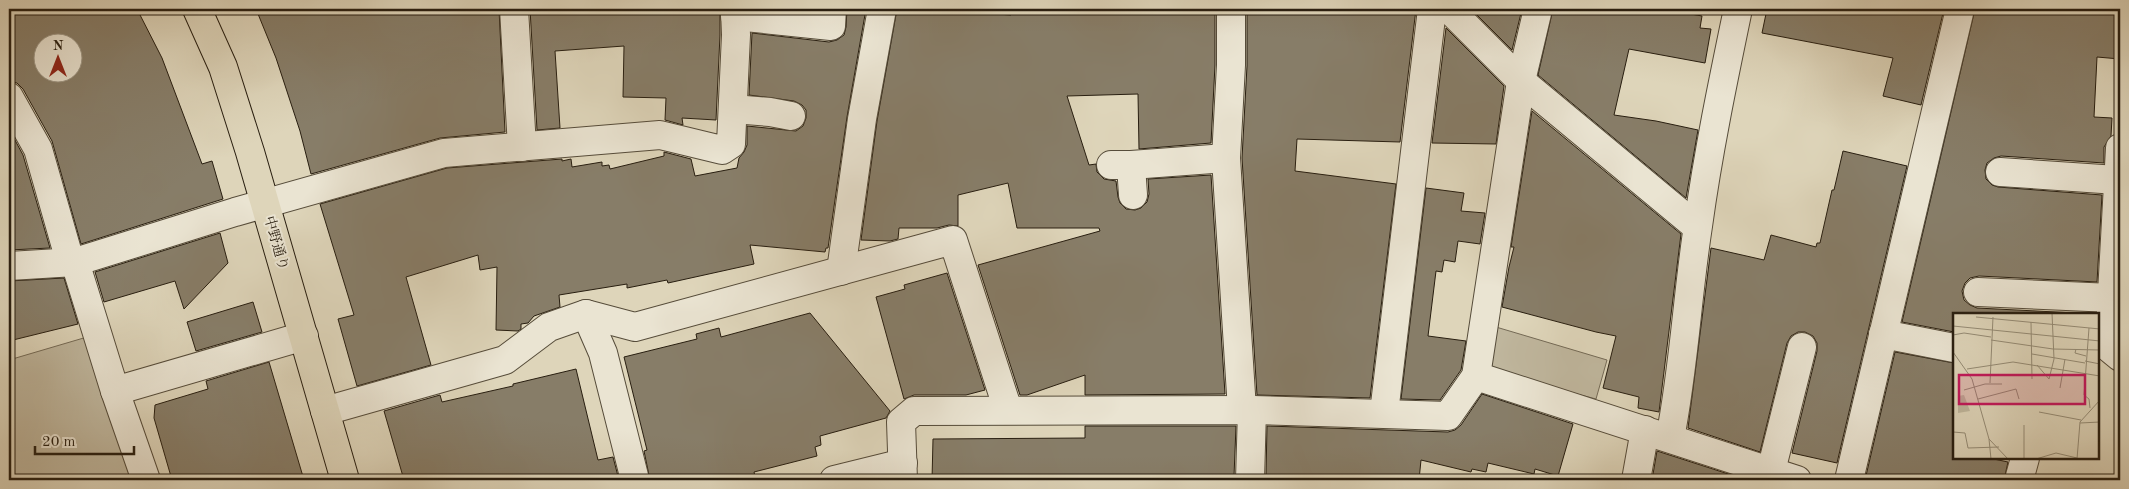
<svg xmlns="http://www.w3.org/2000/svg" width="2129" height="489" font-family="'Old Standard TT','Noto Serif JP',serif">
  <rect width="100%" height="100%" fill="#ded5ba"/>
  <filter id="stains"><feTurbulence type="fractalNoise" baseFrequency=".004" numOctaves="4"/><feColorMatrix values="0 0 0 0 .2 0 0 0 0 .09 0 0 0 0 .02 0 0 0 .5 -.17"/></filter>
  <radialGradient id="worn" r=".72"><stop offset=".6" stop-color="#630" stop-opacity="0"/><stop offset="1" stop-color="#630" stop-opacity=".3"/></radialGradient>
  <!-- green -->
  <g fill="#bfb69d" stroke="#746a56">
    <path d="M 1496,327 L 1607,360 L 1596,399 L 1490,371 Z"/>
    <path d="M 87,337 L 136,480 L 9,480 L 9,360 Z"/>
  </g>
  <!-- building -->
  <g fill="#877d68" stroke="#281e10" fill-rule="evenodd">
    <path d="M 9,9 L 137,9 L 162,58 L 202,164 L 212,161 L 223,199 L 81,244 L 52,141 L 23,89 L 17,83 L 9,81 ZM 42,42 L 72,42 L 72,72 L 42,72 Z"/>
    <path d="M 256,9 L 499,9 L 505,132 L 440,138 L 311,174 L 300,131 L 276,58 Z"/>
    <path d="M 530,9 L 720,9 L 720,35 L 716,120 L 682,118 L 683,125 L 665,120 L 666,98 L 623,97 L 624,46 L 555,51 L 560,128 L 537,130 Z"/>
    <path d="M 847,9 L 866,9 L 847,117 L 828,248 L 826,248 L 825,252 L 750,245 L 754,264 L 668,283 L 667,280 L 627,288 L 627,284 L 559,295 L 560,307 L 534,316 L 528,323 L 521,324 L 521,329 L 518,331 L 496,330 L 497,267 L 480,270 L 478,255 L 406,277 L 431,365 L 357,386 L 338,319 L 354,315 L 320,204 L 447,168 L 562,159 L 562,161 L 571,159 L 572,167 L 602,162 L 602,166 L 609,165 L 610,169 L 664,156 L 664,152 L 691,159 L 695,176 L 737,168 L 739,158 L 744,152 L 747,145 L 747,126 L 796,131 L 803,126 L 806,118 L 806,110 L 802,105 L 794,101 L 749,95 L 752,33 L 829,42 L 837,40 L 844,35 L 846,27 Z"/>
    <path d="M 897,9 L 924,9 L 1011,15 L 1012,9 L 1215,9 L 1215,65 L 1211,143 L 1139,149 L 1138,94 L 1067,96 L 1089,165 L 1096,164 L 1097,172 L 1104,179 L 1116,181 L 1118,197 L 1120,203 L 1126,209 L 1135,210 L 1141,208 L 1147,202 L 1149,194 L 1148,179 L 1211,175 L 1225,394 L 1085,395 L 1085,375 L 1027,395 L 1020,395 L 978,265 L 1100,231 L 1099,228 L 1017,228 L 1008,183 L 958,195 L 958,226 L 949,225 L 937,228 L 899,228 L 898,239 L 890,241 L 861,240 L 877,121 Z"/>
    <path d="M 1247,9 L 1416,9 L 1400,142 L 1297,139 L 1295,171 L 1396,184 L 1370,398 L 1257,395 L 1242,158 L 1247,66 Z"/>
    <path d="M 1471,9 L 1522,9 L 1512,50 Z"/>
    <path d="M 1553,9 L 1663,9 L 1702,16 L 1700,28 L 1711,29 L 1705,63 L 1629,49 L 1614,115 L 1656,121 L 1698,130 L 1686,198 L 1538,75 Z"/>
    <path d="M 1767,9 L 1944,9 L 1921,105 L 1883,96 L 1893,58 L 1762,33 Z"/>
    <path d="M 1975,9 L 2120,9 L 2120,59 L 2097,57 L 2094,117 L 2112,118 L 2111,136 L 2104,147 L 2104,163 L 2001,156 L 1994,158 L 1987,163 L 1985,170 L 1986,179 L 1992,185 L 1998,187 L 2102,195 L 2097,282 L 1979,276 L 1970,278 L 1965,283 L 1962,291 L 1964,300 L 1970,305 L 1977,308 L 2095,314 L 1954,314 L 1954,332 L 1902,322 Z"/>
    <path d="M 1446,28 L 1504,86 L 1496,144 L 1432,143 Z"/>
    <path d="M 1532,111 L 1681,234 L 1659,412 L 1638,408 L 1639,397 L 1603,388 L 1616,336 L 1596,332 L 1502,307 L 1509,267 L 1514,247 L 1511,247 Z"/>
    <path d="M 9,129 L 23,155 L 50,248 L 9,250 Z"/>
    <path d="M 1843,151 L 1907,166 L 1837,463 L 1792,453 L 1817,351 L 1817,343 L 1813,336 L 1805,332 L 1798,332 L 1791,336 L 1787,343 L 1760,452 L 1688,428 L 1711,248 L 1764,260 L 1771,235 L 1816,247 L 1817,243 L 1820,243 L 1832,190 L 1834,190 Z"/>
    <path d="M 1426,188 L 1464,193 L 1461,211 L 1485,213 L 1480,244 L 1458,241 L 1455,262 L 1444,260 L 1442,272 L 1436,271 L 1428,336 L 1466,341 L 1461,370 L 1440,400 L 1401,399 Z"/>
    <path d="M 220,233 L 228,263 L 184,309 L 175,281 L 104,302 L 95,272 Z"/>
    <path d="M 947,273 L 985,390 L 966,395 L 914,395 L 904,399 L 876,297 L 905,289 L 904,285 Z"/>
    <path d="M 64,278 L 78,324 L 9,341 L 9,281 Z"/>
    <path d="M 253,302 L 262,332 L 196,351 L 187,322 Z"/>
    <path d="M 810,313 L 890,411 L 886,418 L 820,436 L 821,445 L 815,447 L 817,456 L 754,472 L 756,480 L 650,480 L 644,451 L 647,450 L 624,357 L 697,339 L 696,334 L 719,328 L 721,337 Z"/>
    <path d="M 1895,352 L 1954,363 L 1954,458 L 1989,458 L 2008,462 L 2004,480 L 1865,480 Z"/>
    <path d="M 269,362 L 304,480 L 172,480 L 154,418 L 155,405 L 208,389 L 206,381 Z"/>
    <path d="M 576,369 L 598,460 L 613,457 L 619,480 L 404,480 L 384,411 L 440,395 L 442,402 L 513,386 L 513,384 Z"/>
    <path d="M 1482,394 L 1573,424 L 1558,476 L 1535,469 L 1534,474 L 1488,463 L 1486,472 L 1472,469 L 1471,472 L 1421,460 L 1419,480 L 1267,480 L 1268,475 L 1266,475 L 1267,426 L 1448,432 L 1455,430 L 1461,425 Z"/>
    <path d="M 1085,426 L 1236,426 L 1234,476 L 1187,477 L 1187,480 L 932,480 L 933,439 L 1085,438 Z"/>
    <path d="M 1657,451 L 1747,480 L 1652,480 Z"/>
  </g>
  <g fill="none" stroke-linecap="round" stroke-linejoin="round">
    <defs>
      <g id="minor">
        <path d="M 514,9 L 522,147"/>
        <path d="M 1231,9 L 1231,65 L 1226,158 L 1242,410"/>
        <path d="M 1449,9 L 1521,81 L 1697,227"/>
        <path d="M 735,16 L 831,26 L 832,9"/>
        <path d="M 9,97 L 38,149 L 68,254 L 75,262 L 115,391 L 146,480"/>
        <path d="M 733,109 L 770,112 L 791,116"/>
        <path d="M 2120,148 L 2109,348 L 2120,357"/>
        <path d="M 1111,165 L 1131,165 L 1226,158"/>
        <path d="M 1131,165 L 1133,195"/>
        <path d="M 2000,172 L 2117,180"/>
        <path d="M 9,266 L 75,262 L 235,212 L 444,153 L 660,135 L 722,150 L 731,144 L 736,35 L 735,9"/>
        <path d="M 841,271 L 862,119 L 882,9"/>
        <path d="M 1978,292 L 2112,298"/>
        <path d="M 586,314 L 603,353 L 635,480"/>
        <path d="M 1883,334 L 1954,348"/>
        <path d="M 1476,376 L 1797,480"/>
        <path d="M 115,391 L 304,336"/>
        <path d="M 325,411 L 505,360 L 549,327 L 586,314 L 635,327 L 953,240 L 1008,410"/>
        <path d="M 1384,413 L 1432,9"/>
        <path d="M 1670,438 C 1684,368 1687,297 1698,226 C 1708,153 1723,81 1738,9"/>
        <path d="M 1771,471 L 1802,347"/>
        <path d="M 834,480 L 903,463"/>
        <path d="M 903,480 L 901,422 L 914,411 L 1252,410 L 1448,416 L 1476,376 L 1521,81 L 1538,9"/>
        <path d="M 1250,480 L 1252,410"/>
        <path d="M 1636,480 L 1645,430"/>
        <path d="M 1849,480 L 1960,9"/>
        <path d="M 2019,480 L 2025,458"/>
      </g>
      <path id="major" d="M 197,9 L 223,67 L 250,152 L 345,480"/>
    </defs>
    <!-- minor casing -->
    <use href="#minor" stroke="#564c3a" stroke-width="30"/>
    <!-- major casing -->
    <use href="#major" stroke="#281e10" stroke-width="30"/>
    <!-- minor -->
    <use href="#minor" stroke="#eae4d2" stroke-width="28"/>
    <!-- major -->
    <use href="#major" stroke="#ded5ba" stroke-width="28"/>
  </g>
  <g text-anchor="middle" stroke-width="4" stroke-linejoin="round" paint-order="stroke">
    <!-- street labels -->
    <g font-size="14" fill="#281e10" stroke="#eae4d2">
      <text transform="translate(277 243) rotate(74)" y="5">中野通り</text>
    </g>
  </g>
  <!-- overview -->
  <g transform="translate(1953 313)">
    <rect width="146" height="146" fill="#ded5ba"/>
    <path d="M 11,82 L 17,98 L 5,100 L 5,83 Z" fill="#bfb69d"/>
    <path fill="none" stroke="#958c76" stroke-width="1" d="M 23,4 L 147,16M 78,9 L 79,66M 0,13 L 147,28M 136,15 L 131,82 L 136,86 L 137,95M 0,22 L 11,20 L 38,24M 38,27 L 100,36 L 147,37M 123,36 L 122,40 L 133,43M 0,39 L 19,66 L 36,126 L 38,146M 79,41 L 132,50M 132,48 L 147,51M 84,52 L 96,66M 14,56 L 60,49 L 147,63M 96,66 L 101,46 L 99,0M 37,70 L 40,4M 107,75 L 112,46M 11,77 L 32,71 L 49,71M 25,86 L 63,76 L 66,86M 86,99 L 128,107M 127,110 L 147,109M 0,119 L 12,120 L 15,135 L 46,134M 36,126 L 55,146M 71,146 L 71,112M 83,146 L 103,140 L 124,145M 124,146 L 127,109 L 147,87"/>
    <path fill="#c2185b" fill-opacity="0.15" stroke="#c2185b" stroke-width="2.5" d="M 6,62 L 132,62 L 132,91 L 6,91 Z"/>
    <rect width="146" height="146" fill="none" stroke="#281e10" stroke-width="2.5"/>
  </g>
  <!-- margin -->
  <rect width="2129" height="489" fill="none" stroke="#ded5ba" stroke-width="30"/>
  <rect x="10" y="10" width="2109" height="469" fill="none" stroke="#281e10" stroke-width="2.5"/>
  <rect x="15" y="15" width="2099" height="459" fill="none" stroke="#281e10"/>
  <!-- north arrow -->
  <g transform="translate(58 58)"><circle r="24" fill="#eae4d2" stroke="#9c9584"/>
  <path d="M0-4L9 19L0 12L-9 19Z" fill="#8f2418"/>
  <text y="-8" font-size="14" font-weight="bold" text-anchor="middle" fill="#281e10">N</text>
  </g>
  <!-- scale -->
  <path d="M35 446v8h99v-8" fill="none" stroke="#281e10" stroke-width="2.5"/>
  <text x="42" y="446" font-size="15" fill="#281e10" stroke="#eae4d2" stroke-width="4" paint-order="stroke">20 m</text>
  <rect width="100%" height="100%" filter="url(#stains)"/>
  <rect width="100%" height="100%" fill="url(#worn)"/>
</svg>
